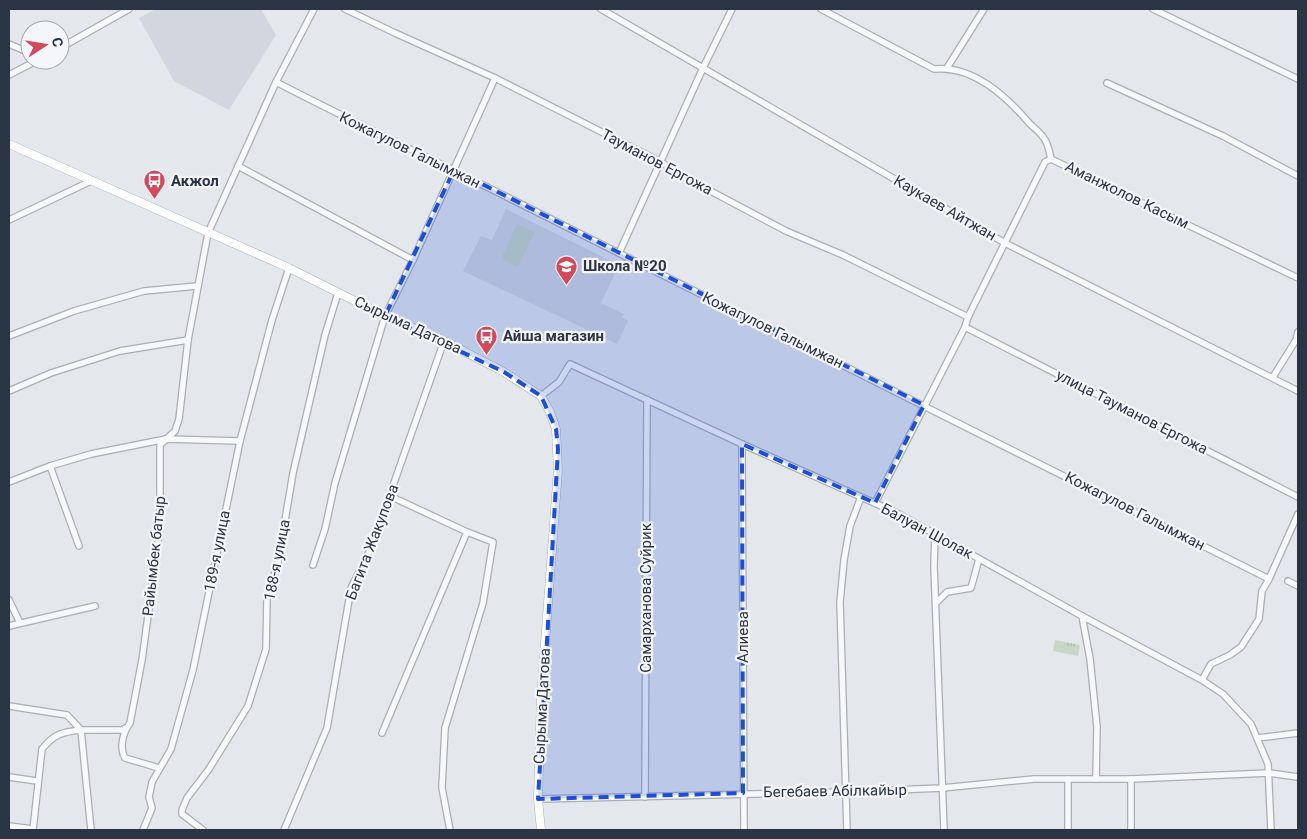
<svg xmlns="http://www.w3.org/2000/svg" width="1307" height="839" font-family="Roboto,sans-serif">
  <defs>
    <pattern id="park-tufts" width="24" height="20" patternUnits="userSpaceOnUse" patternTransform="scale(1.25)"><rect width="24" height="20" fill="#c9d6c5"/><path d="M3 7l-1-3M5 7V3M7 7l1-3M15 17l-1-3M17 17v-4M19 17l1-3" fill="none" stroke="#adb8ab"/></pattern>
  </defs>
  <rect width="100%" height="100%" fill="#e4e7ec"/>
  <!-- built -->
  <g fill="#d2d6de">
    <path d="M 156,9 L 261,9 L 276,35 L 229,110 L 174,81 L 139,18 Z"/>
    <path d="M 506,209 L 619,265 L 601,303 L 624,314 L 622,317 L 628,321 L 617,344 L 463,271 L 481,236 L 492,240 Z"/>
  </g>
  <!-- park -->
  <path fill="url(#park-tufts)" d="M 1055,640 L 1080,645 L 1078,656 L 1053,651 Z"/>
  <!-- pitch -->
  <path fill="#c9d6c5" d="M 517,224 L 535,232 L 518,267 L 501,259 Z"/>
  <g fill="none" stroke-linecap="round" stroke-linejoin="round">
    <defs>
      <g id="street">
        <path d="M 345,9 L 395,33 L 495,78 L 661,162 L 686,178 L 786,231 L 843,255 L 968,317"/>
        <path d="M 601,9 L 1005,243 L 1298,391"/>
        <path d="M 821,9 L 934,69 C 973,65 1006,96 1030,124 C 1036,129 1045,137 1047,144 C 1049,149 1050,154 1051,159 L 1298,278"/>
        <path d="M 1153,9 L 1298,79"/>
        <path d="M 9,44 L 30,53"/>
        <path d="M 60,48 L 129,9"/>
        <path d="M 947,68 L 984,9"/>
        <path d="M 9,75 L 38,60"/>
        <path d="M 276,82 C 351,121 426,156 501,194 C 757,323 1013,450 1269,579"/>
        <path d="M 1107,83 L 1223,136 L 1298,176"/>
        <path d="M 238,166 L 413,260"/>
        <path d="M 9,220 L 91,181"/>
        <path d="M 619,253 L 703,68 L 732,9"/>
        <path d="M 965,327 L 1298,497"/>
        <path d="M 9,336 L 74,311 L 144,291 L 197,286"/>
        <path d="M 1273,377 L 1296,340 L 1298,332"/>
        <path d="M 9,391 L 51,373 L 120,351 L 188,340"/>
        <path d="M 541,396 L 559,382 L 570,364 L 742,444 L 897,513 L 1082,616 L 1202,680 L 1223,694 L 1251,724 L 1268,764 L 1271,830"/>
        <path d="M 742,444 L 744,830"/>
        <path d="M 50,466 L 79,546"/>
        <path d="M 9,482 L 50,466 L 91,454 L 166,439 L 240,441"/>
        <path d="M 390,496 L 467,532 L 493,542 L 483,603 L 445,728 L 442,788 L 450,830"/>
        <path d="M 875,503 L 965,327 L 968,317 L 1045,162 L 1051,159"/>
        <path d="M 935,534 L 934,566 L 944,830"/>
        <path d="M 313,565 L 325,529 L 335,483 L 385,316 L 413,260 L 495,78"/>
        <path d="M 1288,581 L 1298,586"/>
        <path d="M 9,600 L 20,623"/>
        <path d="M 936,603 L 947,592 L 971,588 L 979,559"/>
        <path d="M 1082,616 L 1090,659 L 1097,727 L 1096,779"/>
        <path d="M 9,626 L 95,606"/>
        <path d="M 1202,680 L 1211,664 L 1230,655 L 1241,647 L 1259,619 L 1262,591 L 1269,579 L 1298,514"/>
        <path d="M 9,706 L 67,715 L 81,730 L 121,730 L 126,728"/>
        <path d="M 382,733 L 467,532"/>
        <path d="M 1257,738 L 1298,733"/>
        <path d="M 159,768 L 125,758 C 119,748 123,732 130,723 L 142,660 L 160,527 L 160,445 L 175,431 L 179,419 L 188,340 L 208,233 L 276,82 L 314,9"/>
        <path d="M 9,777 L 37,781"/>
        <path d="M 1068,779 L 1068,830"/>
        <path d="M 1131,779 L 1131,830"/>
        <path d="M 645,797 L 647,400"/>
        <path d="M 538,799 L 845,792 L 942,788 L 1034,779 L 1131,779 L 1269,773 L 1298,777"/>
        <path d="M 9,826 L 33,829"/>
        <path d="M 33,830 L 42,749 C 54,734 62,732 81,730 L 91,830"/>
        <path d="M 143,830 L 152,808 L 149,797 L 152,782 L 171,749 L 193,670 L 240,441 L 272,320 L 289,268"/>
        <path d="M 203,830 L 182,814 L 182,810 L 187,798 L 209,769 L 248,706 L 266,649 L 267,599 L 278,562 L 293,473 L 325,335 L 338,293"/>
        <path d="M 284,830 L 327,728 L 351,588 L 371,548 L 444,341"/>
        <path d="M 847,830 L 840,602 L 844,560 L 850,526 L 861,497"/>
      </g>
      <path id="secondary" d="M 9,144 L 289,268 L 385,316 L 444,341 L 504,372 L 541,396 L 550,412 L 556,429 L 558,470 L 541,697 L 538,799 L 541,830"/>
    </defs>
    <!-- street casing -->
    <use href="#street" stroke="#a9aeb7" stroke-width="8"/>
    <!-- secondary casing -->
    <use href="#secondary" stroke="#a9aeb7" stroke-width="9"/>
    <!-- street -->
    <use href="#street" stroke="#f7f8fa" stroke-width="5.5"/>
    <!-- secondary -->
    <use href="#secondary" stroke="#fff" stroke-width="8"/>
  </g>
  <!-- marked area -->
  <path fill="#1d4ed8" fill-opacity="0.2" stroke="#1d4ed8" stroke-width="4" stroke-dasharray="10 6" stroke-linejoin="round" d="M 454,170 L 924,405 L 875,503 L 742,444 L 743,793 L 538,799 L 558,449 L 556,429 L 541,396 L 504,372 L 385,316 Z"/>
  <!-- icons -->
  <defs>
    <symbol id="bus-pin" viewBox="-11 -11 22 30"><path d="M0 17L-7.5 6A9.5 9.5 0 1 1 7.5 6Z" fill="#d1495b" stroke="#f4f6f9"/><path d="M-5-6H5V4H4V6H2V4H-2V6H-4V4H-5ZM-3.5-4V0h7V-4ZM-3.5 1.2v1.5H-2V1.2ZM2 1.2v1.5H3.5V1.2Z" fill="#fff"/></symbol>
    <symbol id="school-pin" viewBox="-11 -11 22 30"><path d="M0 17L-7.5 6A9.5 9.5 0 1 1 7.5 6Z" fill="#d1495b" stroke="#f4f6f9"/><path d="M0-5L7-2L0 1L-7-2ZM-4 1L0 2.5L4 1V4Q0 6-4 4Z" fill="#fff"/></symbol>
  </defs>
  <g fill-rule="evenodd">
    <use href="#bus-pin" x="142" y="168" width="25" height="34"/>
    <use href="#school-pin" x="554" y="254" width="25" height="34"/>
    <use href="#bus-pin" x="474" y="324" width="25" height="34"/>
  </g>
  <g text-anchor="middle" stroke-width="4.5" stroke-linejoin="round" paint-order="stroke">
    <!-- street labels -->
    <g font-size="15" fill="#2b3445" stroke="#f4f6f9">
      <text transform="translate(410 150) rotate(26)" y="5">Кожагулов Галымжан</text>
      <text transform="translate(657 162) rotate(28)" y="5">Тауманов Ергожа</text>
      <text transform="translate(1127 195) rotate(26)" y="5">Аманжолов Касым</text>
      <text transform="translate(945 208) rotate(30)" y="5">Каукаев Айтжан</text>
      <text transform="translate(408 325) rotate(25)" y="5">Сырыма Датова</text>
      <text transform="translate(773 330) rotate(26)" y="5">Кожагулов Галымжан</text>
      <text transform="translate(1132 412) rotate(27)" y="5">улица Тауманов Ергожа</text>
      <text transform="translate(1135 511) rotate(27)" y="5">Кожагулов Галымжан</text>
      <text transform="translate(927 531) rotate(28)" y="5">Балуан Шолак</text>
      <text transform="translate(372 542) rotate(-69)" y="5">Багита Жакупова</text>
      <text transform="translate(217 551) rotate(-79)" y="5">189-я улица</text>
      <text transform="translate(154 556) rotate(-84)" y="5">Райымбек батыр</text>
      <text transform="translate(277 560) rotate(-79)" y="5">188-я улица</text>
      <text transform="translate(646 598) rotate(-90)" y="5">Самарханова Суйрик</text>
      <text transform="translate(743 637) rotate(-90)" y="5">Алиева</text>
      <text transform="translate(542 706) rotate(-87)" y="5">Сырыма Датова</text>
      <text transform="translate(835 791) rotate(-1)" y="5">Бегебаев Абілкайыр</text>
    </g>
    <!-- poi labels -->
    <g font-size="15" font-weight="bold" fill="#2b3445" stroke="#f4f6f9" text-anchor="start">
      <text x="171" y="186">Акжол</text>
      <text x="583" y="271">Школа №20</text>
      <text x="503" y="341">Айша магазин</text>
    </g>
  </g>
  <!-- border -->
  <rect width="1307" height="839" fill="none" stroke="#2b3445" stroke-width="20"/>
  <!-- north arrow -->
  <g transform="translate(45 45) rotate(78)"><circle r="24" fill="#f4f6f9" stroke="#a4a8b1"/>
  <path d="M0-4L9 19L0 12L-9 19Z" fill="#d1495b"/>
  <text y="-8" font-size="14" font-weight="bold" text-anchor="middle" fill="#2b3445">С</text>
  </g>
</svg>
